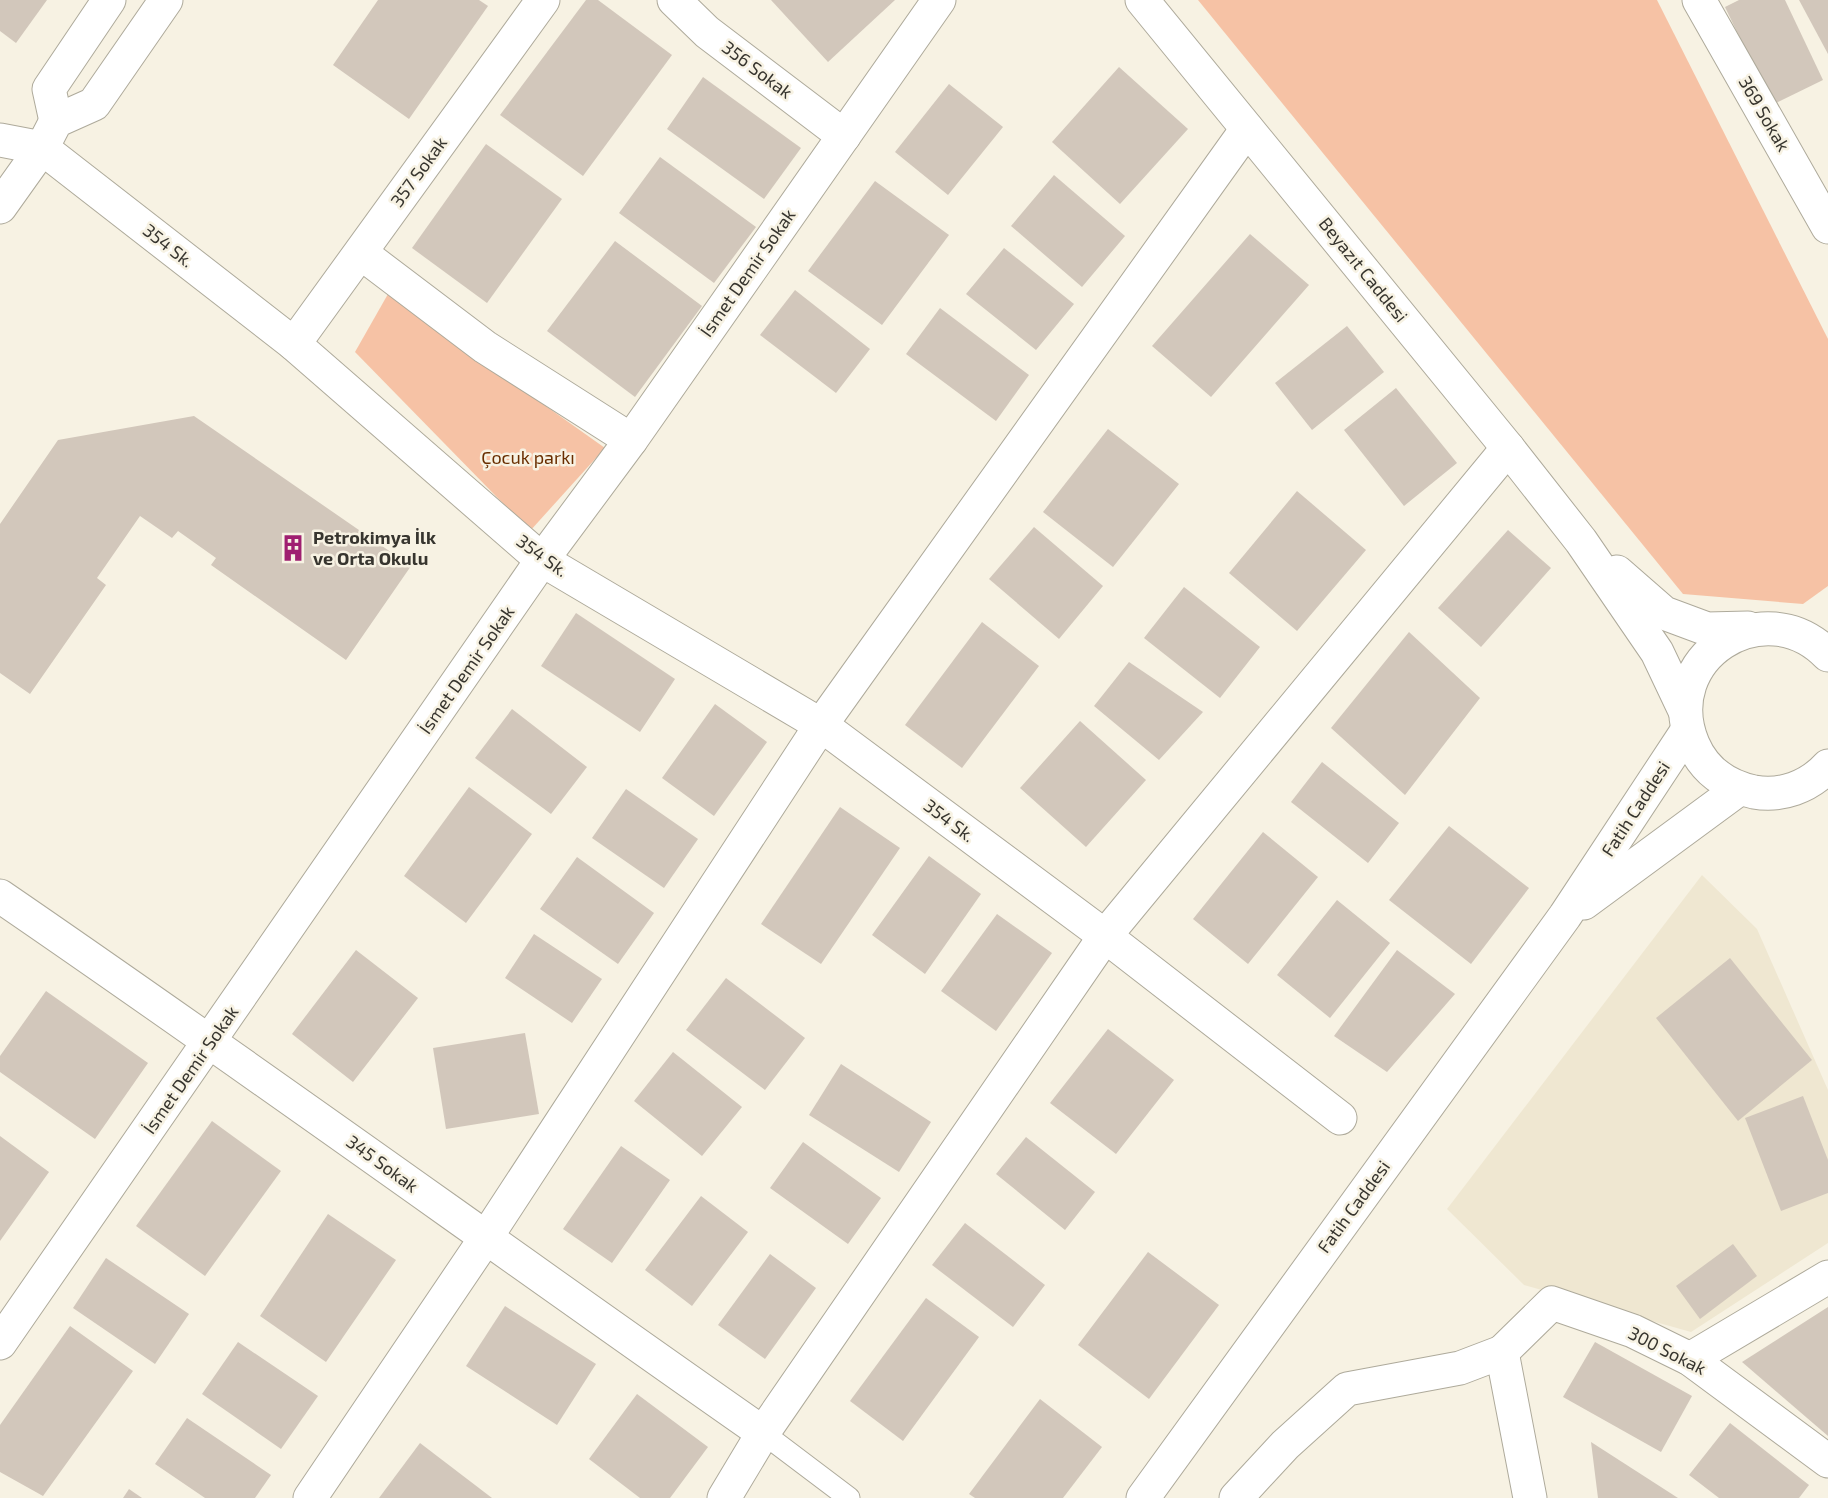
<svg xmlns="http://www.w3.org/2000/svg" width="1828" height="1498" font-family="'Exo 2',sans-serif">
  <rect width="100%" height="100%" fill="#f7f2e3"/>
  <!-- built -->
  <path fill="#efe7d1" d="M 1702,875 L 1757,929 L 1828,1090 L 1828,1243 L 1691,1332 L 1524,1285 L 1447,1209 Z"/>
  <!-- green -->
  <g fill="#f6c2a5">
    <path d="M 1198,0 L 1657,0 L 1828,339 L 1828,586 L 1803,604 L 1683,594 Z"/>
    <path d="M 388,294 L 605,448 L 530,531 L 355,352 Z"/>
  </g>
  <!-- building -->
  <g fill="#d2c7bb">
    <path d="M 0,0 L 47,0 L 16,43 L 0,31 Z"/>
    <path d="M 378,0 L 479,0 L 488,6 L 409,119 L 333,65 Z"/>
    <path d="M 586,0 L 598,0 L 672,55 L 583,176 L 500,115 Z"/>
    <path d="M 771,0 L 895,0 L 828,62 Z"/>
    <path d="M 1739,0 L 1785,0 L 1823,80 L 1772,105 L 1725,7 Z"/>
    <path d="M 1799,0 L 1828,0 L 1828,54 Z"/>
    <path d="M 1119,67 L 1188,129 L 1120,204 L 1052,142 Z"/>
    <path d="M 703,77 L 801,148 L 764,199 L 667,129 Z"/>
    <path d="M 949,84 L 1003,127 L 948,195 L 895,152 Z"/>
    <path d="M 486,144 L 562,199 L 487,303 L 412,248 Z"/>
    <path d="M 660,157 L 756,227 L 714,283 L 619,213 Z"/>
    <path d="M 1054,175 L 1125,236 L 1082,287 L 1011,226 Z"/>
    <path d="M 875,181 L 949,235 L 882,325 L 808,271 Z"/>
    <path d="M 1250,234 L 1309,285 L 1211,397 L 1152,346 Z"/>
    <path d="M 615,241 L 702,306 L 635,397 L 547,331 Z"/>
    <path d="M 1004,248 L 1074,304 L 1036,350 L 966,294 Z"/>
    <path d="M 795,290 L 870,349 L 836,393 L 760,335 Z"/>
    <path d="M 940,308 L 1029,375 L 996,421 L 906,354 Z"/>
    <path d="M 1347,326 L 1384,372 L 1312,430 L 1275,383 Z"/>
    <path d="M 1396,388 L 1457,463 L 1404,506 L 1344,430 Z"/>
    <path d="M 194,416 L 411,566 L 346,660 L 211,565 L 216,558 L 178,531 L 172,538 L 140,516 L 97,578 L 106,585 L 30,694 L 0,673 L 0,524 L 58,440 Z"/>
    <path d="M 1108,429 L 1179,484 L 1113,567 L 1043,512 Z"/>
    <path d="M 1297,491 L 1366,550 L 1297,631 L 1229,573 Z"/>
    <path d="M 1034,527 L 1103,586 L 1059,639 L 989,579 Z"/>
    <path d="M 1508,530 L 1551,568 L 1481,647 L 1438,608 Z"/>
    <path d="M 1184,587 L 1260,647 L 1220,698 L 1144,638 Z"/>
    <path d="M 576,613 L 675,679 L 640,732 L 541,666 Z"/>
    <path d="M 982,622 L 1039,666 L 962,768 L 905,725 Z"/>
    <path d="M 1409,632 L 1480,698 L 1405,795 L 1331,728 Z"/>
    <path d="M 1129,662 L 1203,712 L 1159,760 L 1094,706 Z"/>
    <path d="M 715,704 L 767,742 L 714,816 L 662,778 Z"/>
    <path d="M 512,709 L 587,767 L 551,814 L 475,758 Z"/>
    <path d="M 1080,721 L 1146,780 L 1086,847 L 1020,788 Z"/>
    <path d="M 1322,762 L 1399,823 L 1368,863 L 1291,802 Z"/>
    <path d="M 469,787 L 532,834 L 466,923 L 404,876 Z"/>
    <path d="M 626,789 L 698,839 L 664,888 L 592,838 Z"/>
    <path d="M 840,807 L 900,848 L 821,964 L 761,924 Z"/>
    <path d="M 1449,826 L 1529,888 L 1471,964 L 1389,900 Z"/>
    <path d="M 1263,832 L 1318,877 L 1248,964 L 1193,919 Z"/>
    <path d="M 929,856 L 981,894 L 925,974 L 872,935 Z"/>
    <path d="M 577,857 L 654,913 L 618,964 L 540,909 Z"/>
    <path d="M 1337,900 L 1390,943 L 1330,1018 L 1277,975 Z"/>
    <path d="M 997,914 L 1052,953 L 996,1031 L 941,991 Z"/>
    <path d="M 534,934 L 602,979 L 572,1023 L 505,978 Z"/>
    <path d="M 356,950 L 418,998 L 353,1082 L 292,1034 Z"/>
    <path d="M 1397,950 L 1455,994 L 1387,1072 L 1334,1036 Z"/>
    <path d="M 1730,958 L 1812,1060 L 1738,1121 L 1656,1018 Z"/>
    <path d="M 726,978 L 805,1038 L 765,1090 L 686,1030 Z"/>
    <path d="M 46,991 L 148,1063 L 95,1139 L 0,1072 L 0,1056 Z"/>
    <path d="M 1108,1029 L 1174,1080 L 1116,1154 L 1050,1103 Z"/>
    <path d="M 525,1033 L 539,1114 L 446,1129 L 433,1048 Z"/>
    <path d="M 673,1052 L 742,1107 L 702,1156 L 634,1101 Z"/>
    <path d="M 841,1064 L 931,1122 L 899,1172 L 809,1115 Z"/>
    <path d="M 1803,1096 L 1828,1160 L 1828,1193 L 1781,1211 L 1745,1118 Z"/>
    <path d="M 212,1121 L 281,1171 L 205,1276 L 136,1226 Z"/>
    <path d="M 0,1136 L 49,1172 L 0,1241 Z"/>
    <path d="M 1026,1137 L 1095,1192 L 1065,1230 L 996,1174 Z"/>
    <path d="M 803,1142 L 881,1198 L 848,1244 L 770,1188 Z"/>
    <path d="M 621,1146 L 670,1180 L 612,1263 L 563,1229 Z"/>
    <path d="M 701,1196 L 748,1232 L 692,1306 L 645,1270 Z"/>
    <path d="M 328,1214 L 396,1260 L 326,1362 L 260,1316 Z"/>
    <path d="M 965,1223 L 1045,1285 L 1013,1327 L 932,1265 Z"/>
    <path d="M 1733,1244 L 1757,1276 L 1700,1319 L 1676,1286 Z"/>
    <path d="M 1148,1252 L 1219,1305 L 1149,1399 L 1078,1345 Z"/>
    <path d="M 770,1254 L 816,1288 L 765,1359 L 718,1325 Z"/>
    <path d="M 106,1258 L 189,1314 L 155,1364 L 73,1308 Z"/>
    <path d="M 926,1298 L 979,1337 L 903,1441 L 850,1401 Z"/>
    <path d="M 505,1306 L 596,1364 L 557,1425 L 466,1366 Z"/>
    <path d="M 1828,1307 L 1828,1436 L 1742,1362 Z"/>
    <path d="M 70,1326 L 133,1371 L 43,1496 L 0,1472 L 0,1425 Z"/>
    <path d="M 238,1342 L 318,1396 L 281,1449 L 202,1394 Z"/>
    <path d="M 1595,1342 L 1692,1396 L 1661,1452 L 1563,1397 Z"/>
    <path d="M 637,1394 L 708,1447 L 670,1498 L 640,1498 L 589,1459 Z"/>
    <path d="M 1040,1399 L 1102,1447 L 1063,1498 L 975,1498 L 969,1494 Z"/>
    <path d="M 187,1418 L 271,1475 L 255,1498 L 205,1498 L 155,1464 Z"/>
    <path d="M 1730,1423 L 1809,1485 L 1799,1498 L 1719,1498 L 1689,1475 Z"/>
    <path d="M 1591,1442 L 1678,1498 L 1598,1498 Z"/>
    <path d="M 420,1443 L 492,1498 L 379,1498 Z"/>
    <path d="M 129,1489 L 142,1498 L 123,1498 Z"/>
  </g>
  <g fill="none" stroke-linecap="round" stroke-linejoin="round">
    <defs>
      <path id="lane" d="M 763,1433 L 849,1498"/>
      <g id="street">
        <path d="M 674,0 L 707,32 L 844,136"/>
        <path d="M 1699,0 L 1828,227"/>
        <path d="M 56,121 L 49,89 L 109,0"/>
        <path d="M 0,140 L 42,148 L 294,344 L 542,560 L 821,725 L 1105,936 L 1340,1118"/>
        <path d="M 0,207 L 42,148 L 56,121 L 94,104 L 166,0"/>
        <path d="M 361,253 L 485,347 L 631,440"/>
        <path d="M 294,344 L 543,0"/>
        <path d="M 0,896 C 257,1072 508,1255 763,1433"/>
        <path d="M 0,1343 L 542,560 L 631,440 L 939,0"/>
        <path d="M 1502,1352 L 1552,1303 L 1633,1331 L 1690,1359 L 1828,1461"/>
        <path d="M 1690,1359 L 1828,1277"/>
        <path d="M 310,1498 L 485,1239 L 821,725 L 1247,129"/>
        <path d="M 724,1498 L 763,1433 L 1105,936 L 1508,448"/>
      </g>
      <g id="secondary">
        <path d="M 1142,0 L 1508,448 L 1581,541 L 1657,652 L 1685,711"/>
        <path d="M 1617,572 L 1664,613 L 1707,629 L 1748,628"/>
        <path d="M 1828,655 C 1764,589 1657,658 1693,744 C 1704,770 1726,786 1754,792 C 1781,797 1809,787 1828,766"/>
        <path d="M 1584,903 L 1739,789"/>
        <path d="M 1143,1498 L 1565,916 L 1687,731"/>
        <path d="M 1236,1498 L 1285,1445 L 1347,1389 L 1460,1368 L 1502,1352 L 1530,1498"/>
      </g>
    </defs>
    <!-- lane casing -->
    <use href="#lane" stroke="#aeaa9b" stroke-width="23"/>
    <!-- street casing -->
    <use href="#street" stroke="#aeaa9b" stroke-width="35"/>
    <!-- secondary casing -->
    <use href="#secondary" stroke="#aeaa9b" stroke-width="35"/>
    <!-- lane -->
    <use href="#lane" stroke="#fff" stroke-width="21"/>
    <!-- street -->
    <use href="#street" stroke="#fff" stroke-width="33"/>
    <!-- secondary -->
    <use href="#secondary" stroke="#fff" stroke-width="33"/>
  </g>
  <!-- icons -->
  <defs>
    <symbol id="building-bare" viewBox="-9 -9 18 18"><path d="M-4-6H4V6H1V3H-1V6H-4ZM-2.5-4.3h1.7v1.8h-1.7ZM.8-4.3h1.7v1.8H.8ZM-2.5-1h1.7V.8h-1.7ZM.8-1h1.7V.8H.8Z" fill="#9f1e70" stroke="#f7f2e3" stroke-width="2.5" paint-order="stroke"/></symbol>
  </defs>
  <g fill-rule="evenodd">
    <use href="#building-bare" x="274" y="529" width="38" height="38"/>
  </g>
  <g text-anchor="middle" stroke-width="5" stroke-linejoin="round" paint-order="stroke">
    <!-- street labels -->
    <g font-size="18" fill="#37352f" stroke="#f7f2e3">
      <text transform="translate(757 70) rotate(37)" y="6">356 Sokak</text>
      <text transform="translate(1764 114) rotate(60)" y="6">369 Sokak</text>
      <text transform="translate(419 172) rotate(-54)" y="6">357 Sokak</text>
      <text transform="translate(168 246) rotate(38)" y="6">354 Sk.</text>
      <text transform="translate(1363 270) rotate(51)" y="6">Beyazıt Caddesi</text>
      <text transform="translate(748 273) rotate(-55)" y="6">İsmet Demir Sokak</text>
      <text transform="translate(542 556) rotate(36)" y="6">354 Sk.</text>
      <text transform="translate(467 670) rotate(-55)" y="6">İsmet Demir Sokak</text>
      <text transform="translate(1636 809) rotate(-57)" y="6">Fatih Caddesi</text>
      <text transform="translate(949 821) rotate(37)" y="6">354 Sk.</text>
      <text transform="translate(191 1070) rotate(-55)" y="6">İsmet Demir Sokak</text>
      <text transform="translate(382 1164) rotate(36)" y="6">345 Sokak</text>
      <text transform="translate(1354 1207) rotate(-54)" y="6">Fatih Caddesi</text>
      <text transform="translate(1667 1351) rotate(27)" y="6">300 Sokak</text>
    </g>
    <!-- park labels -->
    <g font-size="18" fill="#692e00" stroke="#f7f2e3">
      <text x="528" y="464">Çocuk parkı</text>
    </g>
    <!-- poi labels -->
    <g font-size="18" font-weight="bold" fill="#37352f" stroke="#f7f2e3" text-anchor="start">
      <text x="313" y="544">Petrokimya İlk<tspan x="313" dy="21">ve Orta Okulu</tspan></text>
    </g>
  </g>
</svg>
